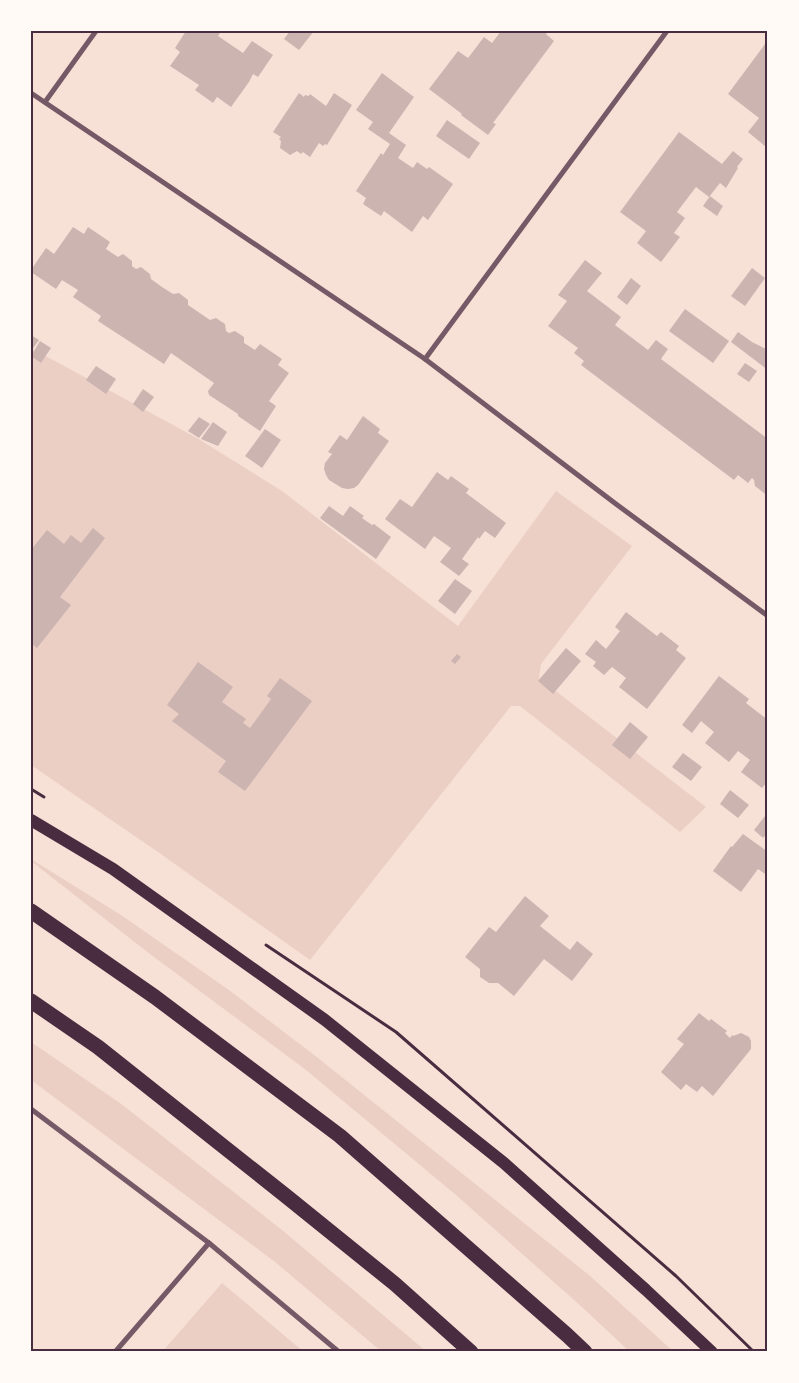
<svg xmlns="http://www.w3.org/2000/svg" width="799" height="1383" font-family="'Source Serif 4',serif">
  <rect width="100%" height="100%" fill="#f7e1d7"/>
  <!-- green -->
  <g fill="#ebcfc5">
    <path d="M 31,348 L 197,438 L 282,491 L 458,626 L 556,491 L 632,546 L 541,664 L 539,678 L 706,807 L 680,832 L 520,706 L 511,706 L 310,960 L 158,852 L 31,765 Z"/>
    <path d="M 31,859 L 121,915 L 229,990 L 318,1058 L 589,1275 L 674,1352 L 630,1352 L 583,1308 L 456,1195 L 306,1070 L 146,951 L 31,861 Z"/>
    <path d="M 31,1042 L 120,1103 L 282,1230 L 427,1352 L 382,1352 L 275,1262 L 31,1080 Z"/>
    <path d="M 222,1283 L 304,1352 L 162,1352 Z"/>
  </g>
  <!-- building -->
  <g fill="#ccb4b1">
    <path d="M 186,31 L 221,31 L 218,36 L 243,53 L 252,41 L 273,55 L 258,77 L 253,74 L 249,82 L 231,107 L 217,97 L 213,103 L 195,90 L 199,85 L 170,66 L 180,52 L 175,48 Z"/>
    <path d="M 290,31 L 314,31 L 299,50 L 284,39 Z"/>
    <path d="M 501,31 L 548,31 L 546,34 L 554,41 L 493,123 L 496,124 L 488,135 L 461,115 L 462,114 L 429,89 L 458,51 L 468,58 L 484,37 L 492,43 Z"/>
    <path d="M 768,40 L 768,144 L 766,147 L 748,132 L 759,118 L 728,94 Z"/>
    <path d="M 382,73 L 414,97 L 389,133 L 406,145 L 398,158 L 413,168 L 417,162 L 427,169 L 429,167 L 453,184 L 428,220 L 423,216 L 412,232 L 384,211 L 381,216 L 363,204 L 366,198 L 356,191 L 381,153 L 383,155 L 390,144 L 368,129 L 373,122 L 356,110 Z"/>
    <path d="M 299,93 L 304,97 L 305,95 L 309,96 L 310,94 L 326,106 L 334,93 L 352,105 L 327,145 L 325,144 L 323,146 L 319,143 L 310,157 L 303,152 L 301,154 L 297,151 L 290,155 L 280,148 L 281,141 L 279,139 L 281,137 L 273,132 Z"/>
    <path d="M 447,120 L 480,143 L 469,159 L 436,136 Z"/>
    <path d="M 679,132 L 722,164 L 733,151 L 743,159 L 737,167 L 738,168 L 726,188 L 720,183 L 709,197 L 696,187 L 677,212 L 685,218 L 674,233 L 680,237 L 661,262 L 637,243 L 646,231 L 620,212 Z"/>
    <path d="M 710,196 L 723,206 L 717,216 L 703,206 Z"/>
    <path d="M 73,227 L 84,234 L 88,227 L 110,242 L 106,249 L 118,257 L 123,254 L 132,261 L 132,266 L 136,269 L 141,267 L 150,274 L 151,279 L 162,287 L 173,294 L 179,293 L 188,300 L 188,305 L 210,320 L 216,318 L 225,324 L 226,331 L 229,333 L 235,331 L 244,337 L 244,343 L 255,350 L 260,344 L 282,359 L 278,365 L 289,373 L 269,401 L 276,406 L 260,431 L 238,416 L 238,414 L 209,395 L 208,391 L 214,383 L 171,353 L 164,364 L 98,321 L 101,316 L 73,297 L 78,290 L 62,280 L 56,289 L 31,272 L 31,270 L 46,248 L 54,254 Z"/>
    <path d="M 585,260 L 602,273 L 587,291 L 621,317 L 615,325 L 648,350 L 656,340 L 668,349 L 661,359 L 768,439 L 768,496 L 755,486 L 754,480 L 752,478 L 748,483 L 738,475 L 734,480 L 581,365 L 584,361 L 574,353 L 578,348 L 548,326 L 567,301 L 558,295 Z"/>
    <path d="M 752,268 L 765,278 L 745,306 L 731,296 Z"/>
    <path d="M 631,278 L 641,286 L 627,305 L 617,297 Z"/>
    <path d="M 685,309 L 729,341 L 713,363 L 669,331 Z"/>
    <path d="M 738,332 L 752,342 L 768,350 L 768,370 L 731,342 Z"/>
    <path d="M 31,335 L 39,340 L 31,351 Z"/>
    <path d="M 40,341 L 51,348 L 41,363 L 31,356 Z"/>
    <path d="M 745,363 L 757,371 L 749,382 L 737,374 Z"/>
    <path d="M 96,366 L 116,379 L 106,394 L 86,380 Z"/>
    <path d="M 143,389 L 154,397 L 143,412 L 133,404 Z"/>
    <path d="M 363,416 L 380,429 L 378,433 L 389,441 L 358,485 L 354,488 L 348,489 L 342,488 L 329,480 L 326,475 L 324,469 L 325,463 L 332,454 L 328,452 L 340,435 L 347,440 Z"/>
    <path d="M 199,417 L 210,424 L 199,438 L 188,431 Z"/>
    <path d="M 213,422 L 227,432 L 218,446 L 201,439 Z"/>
    <path d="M 265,429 L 281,440 L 262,468 L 245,456 Z"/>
    <path d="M 437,472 L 448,480 L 451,476 L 469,489 L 466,493 L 506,523 L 495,538 L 485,531 L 479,539 L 478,537 L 462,559 L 469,564 L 459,576 L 440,562 L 451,548 L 434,536 L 425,549 L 385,519 L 400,499 L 412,507 Z"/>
    <path d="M 329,506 L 343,516 L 350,506 L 364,516 L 362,518 L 372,525 L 374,524 L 391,537 L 376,559 L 320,518 Z"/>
    <path d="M 93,528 L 105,538 L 60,597 L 71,605 L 37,648 L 31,643 L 31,550 L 47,530 L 64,544 L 71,535 L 81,543 Z"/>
    <path d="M 455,579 L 472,591 L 455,614 L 438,601 Z"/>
    <path d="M 626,612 L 657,636 L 661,632 L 679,646 L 676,650 L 686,658 L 647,709 L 619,687 L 626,678 L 612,667 L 604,675 L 593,666 L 596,662 L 585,654 L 596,640 L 606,649 L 620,631 L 615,627 Z"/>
    <path d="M 566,648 L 581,661 L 553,694 L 538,681 Z"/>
    <path d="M 457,654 L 461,657 L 455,664 L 451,661 Z"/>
    <path d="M 198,662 L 233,687 L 222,702 L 246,719 L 243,723 L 250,728 L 271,699 L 267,696 L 280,678 L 312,701 L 245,791 L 218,772 L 226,761 L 172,721 L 179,714 L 167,705 Z"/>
    <path d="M 719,676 L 749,699 L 746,703 L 768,720 L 768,781 L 762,788 L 741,772 L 750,760 L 738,751 L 729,762 L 705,743 L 714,732 L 701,721 L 692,733 L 682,725 Z"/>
    <path d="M 630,722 L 648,737 L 630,759 L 612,745 Z"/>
    <path d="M 683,753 L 702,767 L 691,781 L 672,767 Z"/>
    <path d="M 730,790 L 749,805 L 738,818 L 720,804 Z"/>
    <path d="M 765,816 L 768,819 L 768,832 L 763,838 L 754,830 Z"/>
    <path d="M 743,834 L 768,852 L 768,876 L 758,869 L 741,892 L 713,871 L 731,846 L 732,847 Z"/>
    <path d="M 525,896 L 549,916 L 540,926 L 570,950 L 577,941 L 593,954 L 572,981 L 544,959 L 514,996 L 498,983 L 489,983 L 480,977 L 480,969 L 465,957 L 489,927 L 496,932 Z"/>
    <path d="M 699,1013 L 709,1021 L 711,1019 L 727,1031 L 725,1033 L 730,1038 L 732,1035 L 733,1036 L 741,1033 L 749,1037 L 751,1041 L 751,1049 L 713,1096 L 702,1086 L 697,1092 L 686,1084 L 681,1090 L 661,1072 L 684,1044 L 677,1039 Z"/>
  </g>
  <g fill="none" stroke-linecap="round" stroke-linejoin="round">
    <!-- path -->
    <g stroke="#4a2c40" stroke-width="3">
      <path d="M 31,789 L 44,797"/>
      <path d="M 266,945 L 396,1032 L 676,1276 L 754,1352"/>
    </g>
    <!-- minor -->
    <g stroke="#755966" stroke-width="5">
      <path d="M 31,93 L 425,359 L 616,504 L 768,616"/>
      <path d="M 45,102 L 96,31"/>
      <path d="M 425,359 L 667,31"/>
      <path d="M 31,1109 L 209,1243 L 339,1352"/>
      <path d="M 115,1352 L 209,1243"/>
    </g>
    <!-- primary -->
    <path stroke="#4a2c40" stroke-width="12" d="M 31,820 L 113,869 L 325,1020 L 504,1163 L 646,1290 L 712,1352"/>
    <!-- motorway -->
    <g stroke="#4a2c40" stroke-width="15">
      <path d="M 31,911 L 155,997 L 340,1136 L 567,1335 L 585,1352"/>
      <path d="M 31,1001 L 98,1047 L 286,1196 L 395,1284 L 471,1352"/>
    </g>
  </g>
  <!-- border -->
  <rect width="799" height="1383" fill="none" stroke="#fffaf5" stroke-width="65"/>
  <rect x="32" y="32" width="734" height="1318" fill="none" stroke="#4a2c40" stroke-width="2"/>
</svg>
